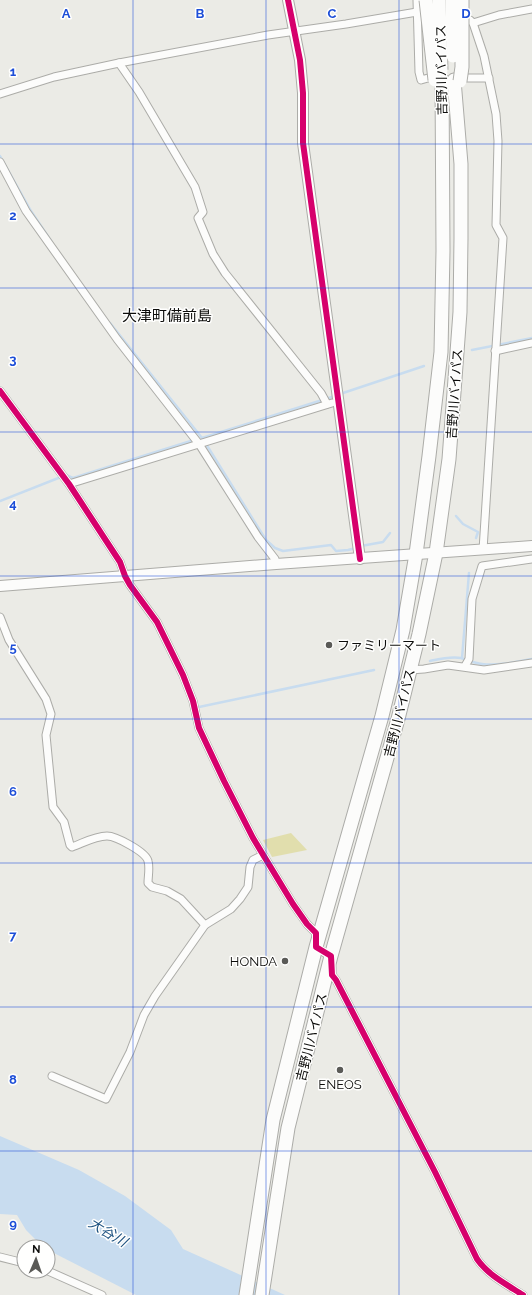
<svg xmlns="http://www.w3.org/2000/svg" width="532" height="1295" font-family="Raleway,'Noto Sans JP',sans-serif">
  <rect width="100%" height="100%" fill="#ebebe6"/>
  <!-- green -->
  <path fill="#e1dead" d="M 291,833 L 307,850 L 272,857 L 263,840 Z"/>
  <!-- water -->
  <path fill="#c8dcef" d="M 0,1136 L 79,1170 L 125,1196 L 171,1230 L 183,1249 L 285,1295 L 136,1295 L 48,1250 L 48,1247 L 43,1247 L 26,1230 L 17,1215 L 0,1214 Z"/>
  <g fill="none" stroke-linecap="round" stroke-linejoin="round">
    <!-- stream -->
    <g stroke="#c8dcef" stroke-width="2.5">
      <path d="M 0,156 L 31,211 L 51,241"/>
      <path d="M 110,323 L 202,438 L 335,396"/>
      <path d="M 472,350 L 532,338"/>
      <path d="M 340,394 L 424,366"/>
      <path d="M 206,444 L 266,540 L 275,548 L 283,551 L 331,545 L 336,551 L 348,550 L 356,548"/>
      <path d="M 0,501 L 66,475 L 73,478 L 194,440"/>
      <path d="M 456,516 L 463,524 L 478,532 L 476,538"/>
      <path d="M 361,546 L 383,542 L 390,533"/>
      <path d="M 462,658 L 469,573"/>
      <path d="M 430,661 C 439,659 451,656 461,658 C 468,660 474,663 482,664 C 499,666 515,662 532,659"/>
      <path d="M 199,707 L 374,670"/>
    </g>
    <defs>
      <g id="street">
        <path d="M 417,0 L 419,72 L 421,80 L 428,78 L 437,78"/>
        <path d="M 461,19 L 470,20 L 473,23 L 499,15 L 532,9"/>
        <path d="M 473,23 L 484,56 L 496,114 L 498,141 L 496,225 L 503,238 L 483,550"/>
        <path d="M 119,63 L 139,92 L 195,187 L 203,212 L 198,218 L 213,254 L 225,273 L 321,393 L 327,404"/>
        <path d="M 459,78 L 489,78"/>
        <path d="M 0,94 L 54,77 L 119,63 L 268,35 L 346,24 L 417,12 L 429,13"/>
        <path d="M 0,162 L 26,211 L 117,339 L 199,444 L 258,537 L 275,559 L 276,564"/>
        <path d="M 495,351 L 532,343"/>
        <path d="M 0,391 L 69,484 L 120,562 L 125,576 L 130,585 L 157,622 L 183,675 L 193,701 L 199,728 L 224,781 L 253,838 L 293,904 L 307,924 L 316,933 L 316,947 L 331,957"/>
        <path d="M 69,484 L 332,403"/>
        <path d="M 0,617 L 9,640 L 46,699 L 51,714 L 46,735 L 53,807 L 64,822 L 70,845 L 72,847 C 83,843 95,836 107,836 C 116,836 146,852 148,861 C 150,868 148,876 148,883 L 152,887 L 167,891 L 181,899 L 205,925"/>
        <path d="M 465,666 L 469,659 L 472,599 L 482,566 L 532,559"/>
        <path d="M 410,670 L 424,669 L 448,665 L 484,670 L 532,663"/>
        <path d="M 332,967 L 332,975 L 336,980 L 435,1172 L 477,1259 C 488,1275 506,1284 523,1295"/>
        <path d="M 52,1076 L 106,1099 L 130,1052 L 144,1015 L 155,996 L 205,925 L 231,909 L 240,899 L 248,887 L 250,867 L 253,860 L 263,855"/>
        <path d="M 0,1257 L 24,1263"/>
        <path d="M 48,1271 L 102,1295"/>
      </g>
      <g id="secondary">
        <path d="M 288,0 L 300,60 L 303,93 L 303,143 L 360,559"/>
        <path d="M 0,586 L 276,564 L 532,546"/>
      </g>
      <g id="highway">
        <path d="M 246,1295 L 273,1120 L 316,947 L 382,716 L 403,630 L 416,554 L 429,456 L 441,352 L 443,251 L 442,80"/>
        <path d="M 262,1295 L 288,1128 L 331,956 L 398,719 L 419,634 L 436,553 L 449,459 L 460,312 L 461,238 L 461,164 L 454,80"/>
      </g>
    </defs>
    <!-- street casing -->
    <use href="#street" stroke="#acaca8" stroke-width="9"/>
    <!-- secondary casing -->
    <use href="#secondary" stroke="#acaca8" stroke-width="12"/>
    <!-- highway casing -->
    <use href="#highway" stroke="#acaca8" stroke-width="15"/>
    <!-- street -->
    <use href="#street" stroke="#fcfcfb" stroke-width="7"/>
    <!-- secondary -->
    <use href="#secondary" stroke="#fcfcfb" stroke-width="10"/>
    <!-- highway -->
    <use href="#highway" stroke="#fcfcfb" stroke-width="13"/>
    <defs>
      <g id="highway-bridge">
        <path d="M 426,0 L 435,80"/>
        <path d="M 439,0 L 441,70"/>
        <path d="M 452,0 L 453,56"/>
        <path d="M 460,81 L 462,67 L 462,0"/>
      </g>
    </defs>
    <!-- highway-bridge casing -->
    <use href="#highway-bridge" stroke="#acaca8" stroke-width="15" stroke-linecap="butt"/>
    <!-- highway-bridge -->
    <use href="#highway-bridge" stroke="#fcfcfb" stroke-width="13"/>
    <defs>
      <g id="cycleway">
        <path d="M 288,0 L 300,60 L 303,93 L 303,143 L 360,559"/>
        <path d="M 0,391 L 69,484 L 120,562 L 125,576 L 130,585 L 157,622 L 183,675 L 193,701 L 199,728 L 224,781 L 253,838 L 293,904 L 307,924 L 316,933 L 316,947 L 331,956 L 332,975 L 336,980 L 435,1172 L 477,1259 C 488,1275 506,1284 523,1295"/>
      </g>
    </defs>
    <!-- cycleway casing -->
    <use href="#cycleway" stroke="#fffffe" stroke-width="8"/>
    <!-- cycleway -->
    <use href="#cycleway" stroke="#d6006c" stroke-width="6"/>
  </g>
  <!-- grid -->
  <path fill="none" stroke="#1d4ed8" stroke-width="1" stroke-opacity="0.55" d="M 133,0 L 133,1295M 266,0 L 266,1295M 399,0 L 399,1295M 0,144 L 532,144M 0,288 L 532,288M 0,432 L 532,432M 0,576 L 532,576M 0,719 L 532,719M 0,863 L 532,863M 0,1007 L 532,1007M 0,1151 L 532,1151"/>
  <!-- markers -->
  <g fill="#5a5a57" stroke="#fffffe" stroke-width="1.5">
    <circle cx="329" cy="645" r="4"/>
    <circle cx="285" cy="961" r="4"/>
    <circle cx="340" cy="1070" r="4"/>
  </g>
  <g text-anchor="middle" stroke-width="3" stroke-linejoin="round" paint-order="stroke">
    <!-- street labels -->
    <g font-size="13" fill="#0c0c0a" stroke="#fffffe">
      <text transform="translate(441 70) rotate(-91)" y="5">吉野川バイパス</text>
      <text transform="translate(454 394) rotate(-86)" y="5">吉野川バイパス</text>
      <text transform="translate(399 713) rotate(-76)" y="5">吉野川バイパス</text>
      <text transform="translate(311 1037) rotate(-76)" y="5">吉野川バイパス</text>
    </g>
    <!-- poi labels -->
    <g font-size="13" fill="#0c0c0a" stroke="#fffffe" text-anchor="start">
      <text x="337" y="650">ファミリーマート</text>
      <text x="277" y="966" text-anchor="end">HONDA</text>
      <text x="340" y="1089" text-anchor="middle">ENEOS</text>
    </g>
    <!-- water labels -->
    <g font-size="14" font-style="italic" fill="#215583" stroke="#fffffe">
      <text transform="translate(108 1232) rotate(31)" y="5">大谷川</text>
    </g>
    <!-- quarter labels -->
    <g font-size="15" fill="#0c0c0a" stroke="#fffffe">
      <text x="167" y="321">大津町備前島</text>
    </g>
  </g>
  <g font-size="13" text-anchor="middle" font-weight="bold" fill="#1d4ed8" stroke="#fffffe" stroke-width="3" stroke-linejoin="round" paint-order="stroke">
    <text x="66" y="18">A</text>
    <text x="200" y="18">B</text>
    <text x="332" y="18">C</text>
    <text x="466" y="18">D</text>
    <text x="13" y="76">1</text>
    <text x="13" y="220">2</text>
    <text x="13" y="364">3</text>
    <text x="13" y="508">4</text>
    <text x="13" y="652">5</text>
    <text x="13" y="796">6</text>
    <text x="13" y="940">7</text>
    <text x="13" y="1084">8</text>
    <text x="13" y="1228">9</text>
  </g>
  <!-- north arrow -->
  <g transform="translate(36 1259) rotate(2)"><circle r="19" fill="#fffffe" stroke="#9e9e9c"/>
  <path d="M0-3L7 15L0 10L-7 15Z" fill="#5a5a57"/>
  <text y="-6" font-size="11" font-weight="bold" text-anchor="middle" fill="#0c0c0a">N</text>
  </g>
</svg>
